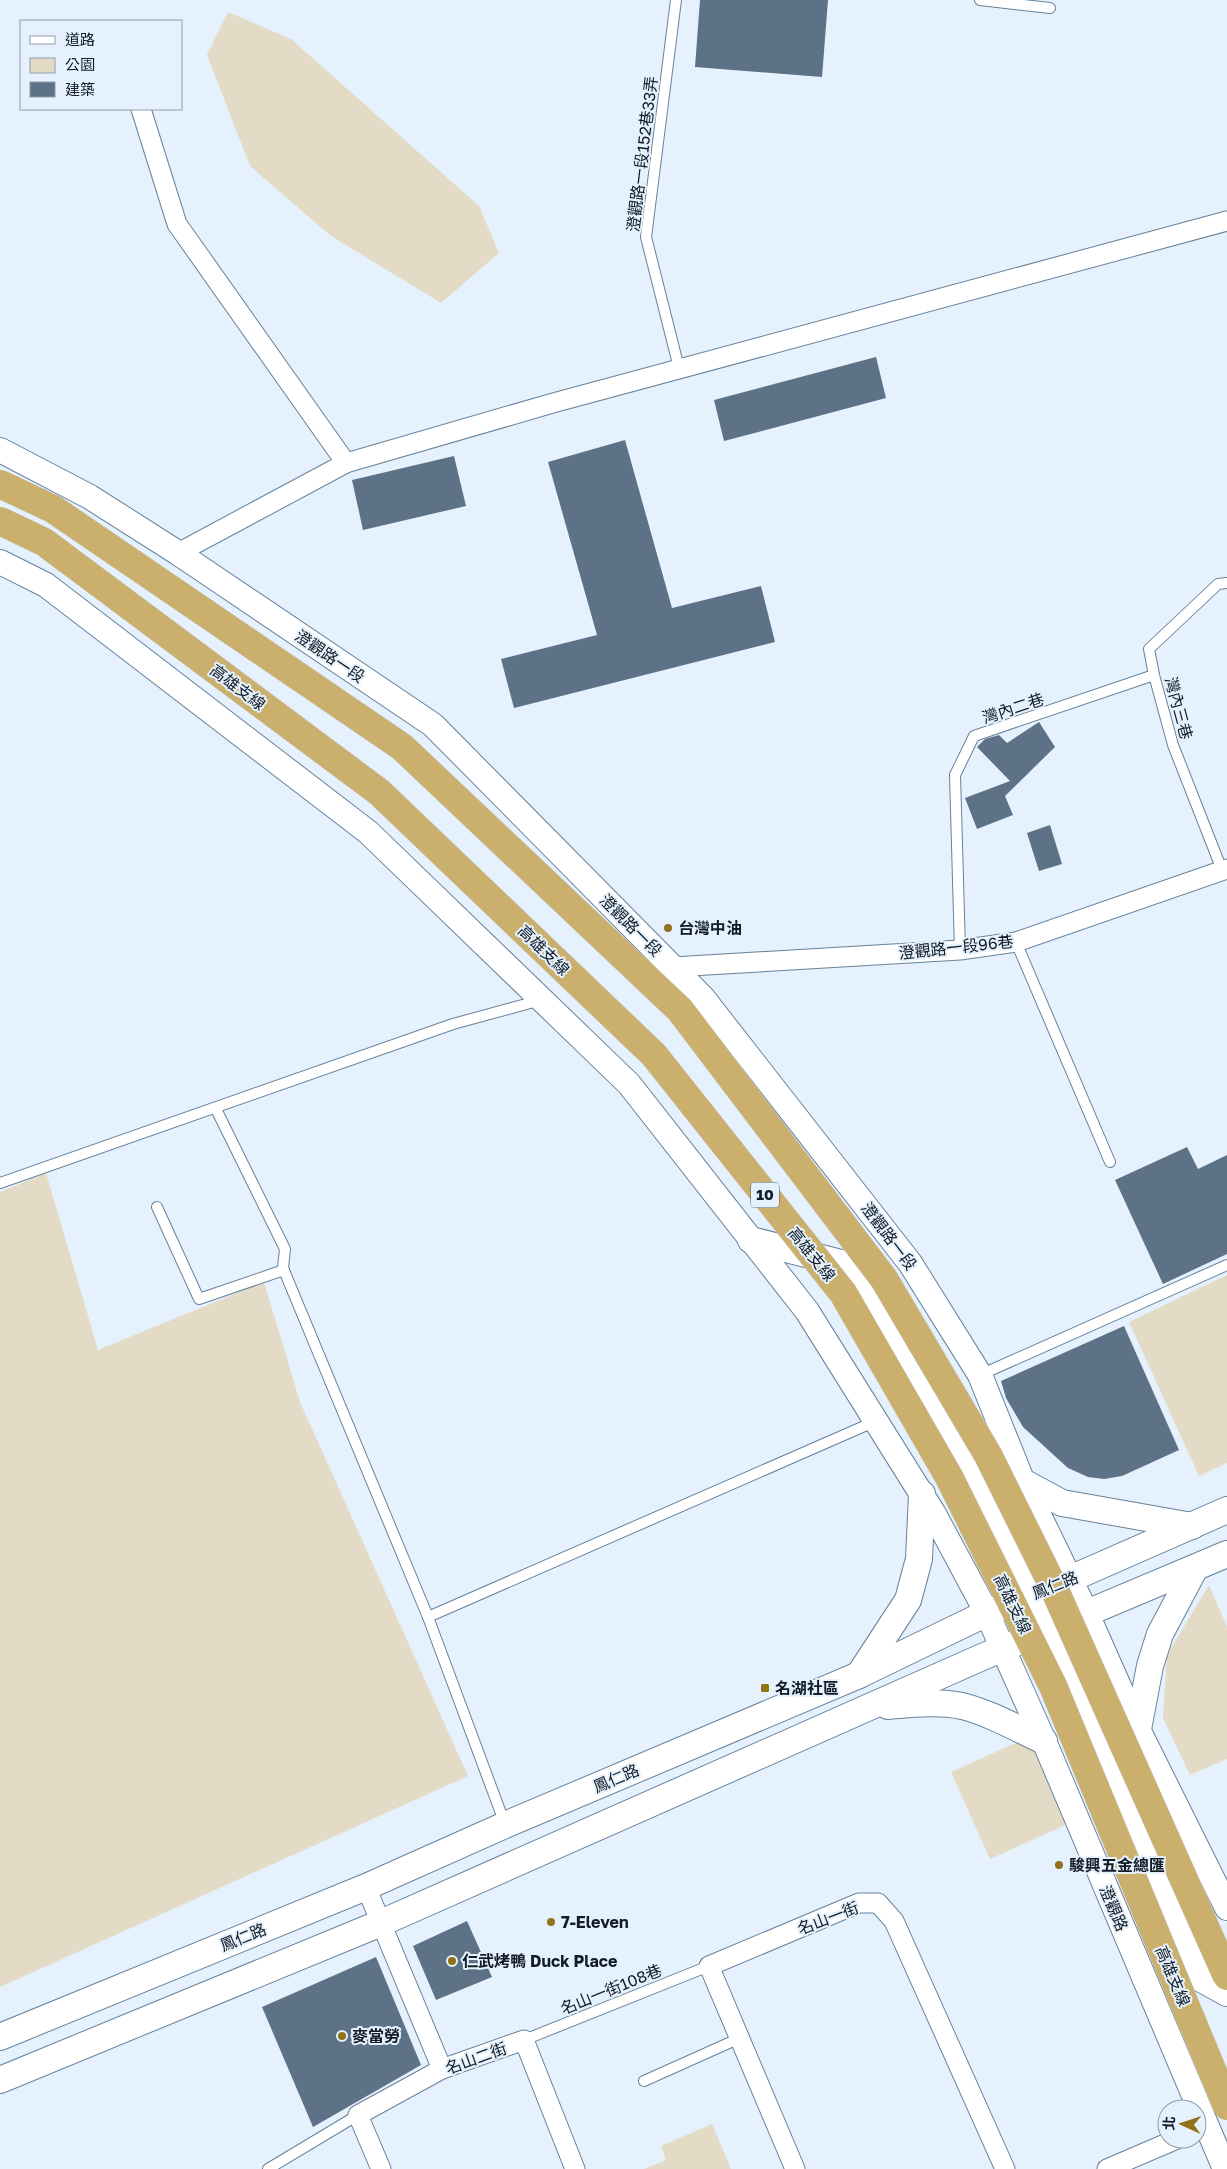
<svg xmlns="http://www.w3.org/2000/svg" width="1227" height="2169" font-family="'Golos Text','Noto Sans TC',sans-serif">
  <rect width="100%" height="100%" fill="#e5f1fc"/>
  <!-- green -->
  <g fill="#e3dbc6">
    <path d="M 228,12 L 291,39 L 479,206 L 499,253 L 441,303 L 331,236 L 250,166 L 207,55 Z"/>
    <path d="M 46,1173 L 98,1350 L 264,1282 L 300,1402 L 468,1776 L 0,1987 L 0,1192 Z"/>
    <path d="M 1227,1275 L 1227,1463 L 1199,1476 L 1129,1322 Z"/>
    <path d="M 1209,1585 L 1227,1627 L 1227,1759 L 1190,1775 L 1163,1718 L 1167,1655 Z"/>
    <path d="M 1018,1742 L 1036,1747 L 1070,1823 L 990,1859 L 951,1772 Z"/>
    <path d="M 712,2124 L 731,2169 L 644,2169 L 666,2160 L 661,2146 Z"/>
  </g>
  <!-- building -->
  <g fill="#5d7286">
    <path d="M 700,0 L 828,0 L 822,77 L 695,67 Z"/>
    <path d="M 876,357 L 886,398 L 724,441 L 714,400 Z"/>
    <path d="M 625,440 L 672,608 L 761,586 L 775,642 L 514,708 L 501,659 L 597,635 L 548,462 Z"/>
    <path d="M 454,456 L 466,506 L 363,530 L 352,480 Z"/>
    <path d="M 1039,722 L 1055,747 L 1005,796 L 1013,815 L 977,829 L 965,798 L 1010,781 L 977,747 L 985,739 L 999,735 L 1007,743 Z"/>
    <path d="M 1050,825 L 1062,864 L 1039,871 L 1027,833 Z"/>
    <path d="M 1187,1147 L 1198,1169 L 1227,1155 L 1227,1254 L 1163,1284 L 1115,1180 Z"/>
    <path d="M 1124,1326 L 1179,1450 L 1122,1476 L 1104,1479 L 1088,1477 L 1068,1468 L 1023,1427 L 1006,1398 L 1001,1381 Z"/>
    <path d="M 467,1921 L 492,1977 L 436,2000 L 413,1946 Z"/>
    <path d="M 376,1957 L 421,2065 L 313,2127 L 262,2007 Z"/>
  </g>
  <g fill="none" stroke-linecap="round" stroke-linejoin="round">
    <defs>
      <g id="service">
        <path d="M 676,0 L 646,237 L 679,368"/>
        <path d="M 980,0 L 1050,8"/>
        <path d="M 1222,870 L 1173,745 L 1154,675 L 1149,649 L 1218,584 L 1227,583"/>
        <path d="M 1016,942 L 1110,1162"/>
        <path d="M 960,950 L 955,775 L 974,736 L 1154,675"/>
        <path d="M 216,1109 L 285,1249 L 283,1268 L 428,1617 L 505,1824"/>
        <path d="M 0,1183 L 453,1024 L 541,1000"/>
        <path d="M 157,1207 L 199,1299 L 284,1270"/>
        <path d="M 980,1375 L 1227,1265"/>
        <path d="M 428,1617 L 876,1421"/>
        <path d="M 524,2040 L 709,1966"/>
        <path d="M 644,2081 L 740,2038"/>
        <path d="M 268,2169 L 358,2115"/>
      </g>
      <g id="minor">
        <path d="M 141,109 L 177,224 L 346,463"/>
        <path d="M 178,553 L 346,463 L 553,403 L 1227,221"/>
        <path d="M 673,967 L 960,950 L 1016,942 L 1227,869"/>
        <path d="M 366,1887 L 442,2069"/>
        <path d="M 381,2169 L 358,2115 L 442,2069 L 524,2040 L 575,2169"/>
        <path d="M 795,2169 L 709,1966 L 859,1903 L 878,1903 L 894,1921 L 1005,2169"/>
        <path d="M 1107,2169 L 1177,2139"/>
      </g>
      <g id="tertiary">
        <path d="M 0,450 L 90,497 L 178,553 L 433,725 L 703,998 L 910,1263 L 980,1375 L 1023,1482 L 1087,1614 L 1138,1729 L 1227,1908"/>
        <path d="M 0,562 L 46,585 L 368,832 L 629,1084 L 807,1311 L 934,1514 L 987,1613 L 1044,1741 L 1225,2169"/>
      </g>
      <g id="secondary">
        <path d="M 751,1240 L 845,1264 L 923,1389 L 1033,1594 L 1063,1624"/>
        <path d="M 1023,1482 L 1062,1503 L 1192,1526"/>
        <path d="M 1038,1619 L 1049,1630 L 1119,1786 L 1198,1977 L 1227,1993"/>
        <path d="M 859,1675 L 908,1600 L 919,1559 L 922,1494"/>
        <path d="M 888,1706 C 912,1704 938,1701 962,1706 C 990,1713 1018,1729 1044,1741"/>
        <path d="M 1138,1729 L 1150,1666 L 1160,1634 L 1195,1568"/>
        <path d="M 0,2037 L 366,1887 L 505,1825 L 859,1675 L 987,1613 L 1070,1579 L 1227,1510"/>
        <path d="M 0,2080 L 381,1923 L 980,1658 L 1227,1554"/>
      </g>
    </defs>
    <!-- service casing -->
    <use href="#service" stroke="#66829b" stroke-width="12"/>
    <!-- minor casing -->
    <use href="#minor" stroke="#66829b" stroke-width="21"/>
    <!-- tertiary casing -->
    <use href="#tertiary" stroke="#66829b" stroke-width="26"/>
    <!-- secondary casing -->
    <use href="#secondary" stroke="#66829b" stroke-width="28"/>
    <!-- service -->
    <use href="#service" stroke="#fff" stroke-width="10"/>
    <!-- minor -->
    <use href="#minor" stroke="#fff" stroke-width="19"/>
    <!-- tertiary -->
    <use href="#tertiary" stroke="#fff" stroke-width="24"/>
    <!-- secondary -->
    <use href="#secondary" stroke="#fff" stroke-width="26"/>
    <defs>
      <g id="motorway-bridge">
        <path d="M 0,484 L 53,509 L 402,747 L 680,1010 L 884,1279 L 988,1455 L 1053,1586 L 1227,1976"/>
        <path d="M 0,521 L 44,542 L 379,792 L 654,1055 L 843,1293 L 949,1477 L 1053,1686 L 1227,2106"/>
      </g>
    </defs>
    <!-- motorway-bridge casing -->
    <use href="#motorway-bridge" stroke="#cbcdcf" stroke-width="29" stroke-linecap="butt"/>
    <!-- motorway-bridge -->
    <use href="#motorway-bridge" stroke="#cab06c" stroke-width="28"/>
  </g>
  <!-- markers -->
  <g fill="#907218" stroke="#e5f1fc" stroke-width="2">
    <circle cx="668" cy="928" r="5"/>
    <rect x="760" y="1683" width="10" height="10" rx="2.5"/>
    <circle cx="1059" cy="1865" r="5"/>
    <circle cx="551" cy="1922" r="5"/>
    <circle cx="452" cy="1961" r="5"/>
    <circle cx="342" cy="2036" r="5"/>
  </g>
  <g text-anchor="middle" stroke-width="4" stroke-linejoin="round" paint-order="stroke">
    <!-- shield labels -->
    <rect fill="#e5f1fc" stroke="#515c66" stroke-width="1" x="751" y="1182.5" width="28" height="25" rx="4"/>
    <g font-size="15" font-weight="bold" fill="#111c26">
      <text x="765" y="1200">10</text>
    </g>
    <!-- street labels -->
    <g font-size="16" fill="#111c26" stroke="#e5f1fc">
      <text transform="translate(642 154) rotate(-83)" y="6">澄觀路一段152巷33弄</text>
      <text transform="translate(330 656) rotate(34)" y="6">澄觀路一段</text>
      <text transform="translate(238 687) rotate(37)" y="6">高雄支線</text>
      <text transform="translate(1013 708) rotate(-18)" y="6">灣內二巷</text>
      <text transform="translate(1179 708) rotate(75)" y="6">灣內三巷</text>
      <text transform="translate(631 925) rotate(45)" y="6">澄觀路一段</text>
      <text transform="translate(956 947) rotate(-6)" y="6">澄觀路一段96巷</text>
      <text transform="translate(544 950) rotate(44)" y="6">高雄支線</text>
      <text transform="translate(889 1236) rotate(53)" y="6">澄觀路一段</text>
      <text transform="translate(812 1254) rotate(51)" y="6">高雄支線</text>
      <text transform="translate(1055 1585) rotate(-22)" y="6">鳳仁路</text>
      <text transform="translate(1013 1604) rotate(64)" y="6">高雄支線</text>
      <text transform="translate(616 1778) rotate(-23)" y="6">鳳仁路</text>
      <text transform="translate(1114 1908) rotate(67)" y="6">澄觀路</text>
      <text transform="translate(828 1918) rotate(-21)" y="6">名山一街</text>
      <text transform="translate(243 1937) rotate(-22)" y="6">鳳仁路</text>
      <text transform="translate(1173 1976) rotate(67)" y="6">高雄支線</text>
      <text transform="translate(611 1989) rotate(-22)" y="6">名山一街108巷</text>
      <text transform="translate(476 2058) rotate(-20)" y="6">名山二街</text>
    </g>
    <!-- poi labels -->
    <g font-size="16" font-weight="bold" fill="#111c26" stroke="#e5f1fc" text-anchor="start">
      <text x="678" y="934">台灣中油</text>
      <text x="775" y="1694">名湖社區</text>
      <text x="1069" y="1871">駿興五金總匯</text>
      <text x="561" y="1928">7-Eleven</text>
      <text x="462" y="1967">仁武烤鴨 Duck Place</text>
      <text x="352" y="2042">麥當勞</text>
    </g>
  </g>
  <!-- legend -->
  <rect x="20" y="20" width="162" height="90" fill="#e5f1fc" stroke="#909ca6"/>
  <rect x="30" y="36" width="25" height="8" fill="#ffffff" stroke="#909ca6"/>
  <text x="65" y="45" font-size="15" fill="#111c26">道路</text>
  <rect x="30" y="58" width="25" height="15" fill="#e3dbc6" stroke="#909ca6"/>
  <text x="65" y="70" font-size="15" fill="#111c26">公園</text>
  <rect x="30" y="82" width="25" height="15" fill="#5d7286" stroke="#909ca6"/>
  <text x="65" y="95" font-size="15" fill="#111c26">建築</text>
  <!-- north arrow -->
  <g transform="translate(1182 2124) rotate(273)"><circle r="24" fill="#e5f1fc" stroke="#909ca6"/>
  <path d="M0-4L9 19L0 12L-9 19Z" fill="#907218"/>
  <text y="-8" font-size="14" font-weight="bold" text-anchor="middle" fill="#111c26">北</text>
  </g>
</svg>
